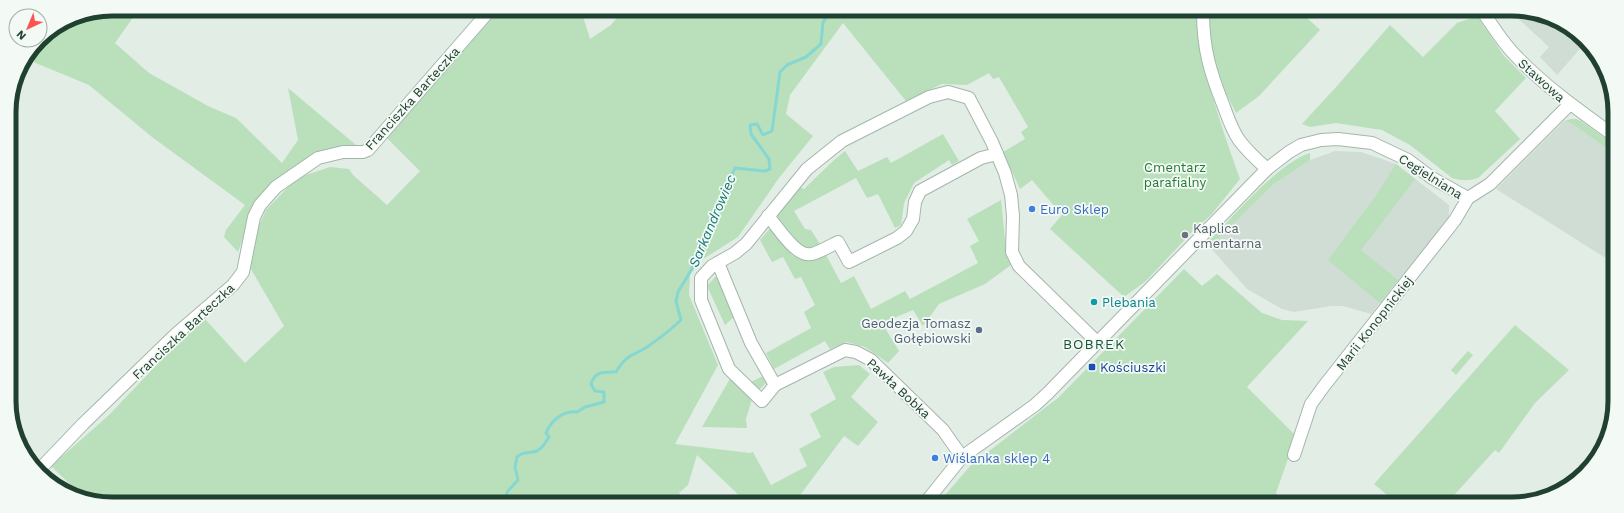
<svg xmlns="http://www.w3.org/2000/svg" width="1624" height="513" font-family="'Work Sans',sans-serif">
  <rect width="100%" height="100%" fill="#e2ede6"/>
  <!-- built -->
  <g fill="#d0ddd4">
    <path d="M 1512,13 L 1539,13 L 1586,42 L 1557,75 L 1540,57 L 1549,47 Z"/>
    <path d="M 1564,121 L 1571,123 L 1613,153 L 1612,262 L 1496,189 Z"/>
    <path d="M 1335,151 L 1361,152 L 1396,164 L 1449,205 L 1449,218 L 1371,314 L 1343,306 L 1331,306 L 1294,312 L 1282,309 L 1247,289 L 1210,247 L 1274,184 L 1310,160 Z"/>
  </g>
  <!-- green -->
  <g fill="#b9e0bb">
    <path d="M 112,9 L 139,9 L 115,43 L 149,73 L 208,106 L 236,118 L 282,163 L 298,140 L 288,88 L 362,150 L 311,164 L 254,206 L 238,252 L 224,237 L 226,230 L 245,205 L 152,137 L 89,85 L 26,59 L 40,39 L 73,17 Z"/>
    <path d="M 499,10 L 581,10 L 590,39 L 611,25 L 623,10 L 1197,12 C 1202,73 1220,122 1240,179 L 1211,215 L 1192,232 L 1146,281 L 1124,297 L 1050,229 L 1062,215 L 1032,180 L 1020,189 L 1003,152 L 1025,139 L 1021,132 L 1028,127 L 999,77 L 993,79 L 989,73 L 967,85 L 942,84 L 906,101 L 843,23 L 790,95 L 786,114 L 813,136 L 779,178 L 738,237 L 700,261 L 690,275 L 689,295 L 718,365 L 675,444 L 750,453 L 753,452 L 771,485 L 807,466 L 799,449 L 821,437 L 810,414 L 836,399 L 823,372 L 834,367 L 859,365 L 870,374 L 851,397 L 878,422 L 858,446 L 844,436 L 795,502 L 746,502 L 697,455 L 688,485 L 679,493 L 687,502 L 86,500 L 50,465 L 66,453 L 109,415 L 166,355 L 205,319 L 245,363 L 284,326 L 248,264 L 256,232 L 266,210 L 292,183 L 303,176 L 330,167 L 349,169 L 353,175 L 387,205 L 420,171 L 386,137 Z"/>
    <path d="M 1209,12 L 1301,12 L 1320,30 L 1259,96 L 1236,113 L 1216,74 L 1210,31 Z"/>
    <path d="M 1477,16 L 1504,56 L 1526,78 L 1495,111 L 1520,139 L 1478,178 C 1469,181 1462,181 1452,178 L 1410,145 L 1382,130 L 1336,123 L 1310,127 L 1302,124 L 1337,86 L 1390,25 L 1423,57 L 1457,23 Z"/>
    <path d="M 1571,119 L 1576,119 L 1581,121 L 1613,144 L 1613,153 L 1571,123 L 1564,121 Z"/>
    <path d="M 943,134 L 959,161 L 952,165 L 949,160 L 914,183 L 904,203 L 901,225 L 895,228 L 878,194 L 867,198 L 856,178 L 794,211 L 805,229 L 811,230 L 820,244 L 808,251 L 800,250 L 778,220 L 778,214 L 798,186 L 804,189 L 833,161 L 845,151 L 858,171 L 887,157 L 891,163 Z"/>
    <path d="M 1310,153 L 1310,160 L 1274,184 L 1210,247 L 1207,243 C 1231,219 1279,162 1310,153 Z"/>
    <path d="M 1396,164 L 1415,179 L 1361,250 L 1398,280 L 1380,303 L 1328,260 L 1375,197 Z"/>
    <path d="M 1001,200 L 1007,258 L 1011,265 L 985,284 L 939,304 L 923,326 L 913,310 L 882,323 L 899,351 L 888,363 L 865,347 L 847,342 L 830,349 L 825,341 L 774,369 L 766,353 L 811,328 L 804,312 L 815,305 L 801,277 L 795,279 L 783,257 L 772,262 L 760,240 L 771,227 L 792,255 L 807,261 L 825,253 L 841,283 L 854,276 L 871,309 L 905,291 L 910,299 L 978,263 L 970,246 L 979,241 L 967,219 Z"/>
    <path d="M 1184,269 L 1202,286 L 1217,274 L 1262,313 L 1282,320 L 1308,321 L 1247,387 L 1296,436 L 1276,493 L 1281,503 L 1039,503 L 1035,499 L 1031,503 L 939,502 L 971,465 L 1059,397 Z"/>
    <path d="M 720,276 L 734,317 L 725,325 L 707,286 L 715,277 Z"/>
    <path d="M 1515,325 L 1569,370 L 1535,403 L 1499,453 L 1495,450 L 1446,504 L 1398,504 L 1374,484 Z"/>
    <path d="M 1468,351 L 1473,355 L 1456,375 L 1451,370 Z"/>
    <path d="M 765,375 L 768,381 L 758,391 L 749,383 Z"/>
    <path d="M 731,377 L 752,399 L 746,419 L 747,428 L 702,427 Z"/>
  </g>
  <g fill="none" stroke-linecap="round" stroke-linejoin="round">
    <!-- stream -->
    <path stroke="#86d7d1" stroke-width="3" d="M 506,501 L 507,492 L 518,480 L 515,467 L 517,457 C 523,452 525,453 533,452 C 541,451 545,443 549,437 L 546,433 C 551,421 563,410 577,412 L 585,407 L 604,402 L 604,392 L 595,391 L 591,384 C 595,371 604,372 616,372 C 627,354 631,357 647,347 C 659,339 670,330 681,320 L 676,301 L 678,292 L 702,252 L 709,225 L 735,168 L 765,171 L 770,169 L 769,159 L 751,134 L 750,125 L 757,124 L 763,135 L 772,131 L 780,72 L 787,65 L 806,57 L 821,44 L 823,22 L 831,11"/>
    <defs>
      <g id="minor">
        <path d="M 1203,12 C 1203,49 1210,72 1224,107 C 1228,118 1232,130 1239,140 C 1247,151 1257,160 1267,169"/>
        <path d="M 1483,12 C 1494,28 1504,45 1518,58 C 1547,88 1580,111 1613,135"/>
        <path d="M 768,216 C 778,227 796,258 812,254 C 820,252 830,246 838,242 L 849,262 L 897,238 L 906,231 L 913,219 L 915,202 L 920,191 L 981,158 L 997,154"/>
        <path d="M 718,263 L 751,343 L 775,385"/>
        <path d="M 1294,455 L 1311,404 L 1324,386 L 1455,220 L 1468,198 L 1490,184 L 1570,104"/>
        <path d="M 962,457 L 943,430 L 871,360 L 856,352 L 845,350 L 775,385 L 762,401 L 729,369 L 701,300 L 701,278 L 712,266 L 735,253 L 746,244 L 807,169 L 842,141 L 929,97 L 948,92 L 969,98 L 992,142 L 1005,173 L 1011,195 L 1013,216 L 1012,252 L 1019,266 L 1097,342"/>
        <path d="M 38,471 L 83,424 L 176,334 L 233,285 L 243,272 L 254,217 L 260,205 L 276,187 L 318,158 L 343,152 L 363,152 L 368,150 L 490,10"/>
        <path d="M 926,502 L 962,457 L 1035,405 L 1048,393 L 1267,169 L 1289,152 L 1301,145 L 1321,140 L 1338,139 L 1372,143 L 1408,160 L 1432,178 L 1468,198"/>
      </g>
    </defs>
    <!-- minor casing -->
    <use href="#minor" stroke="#a4b6ac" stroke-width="14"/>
    <!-- minor -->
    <use href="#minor" stroke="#fff" stroke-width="12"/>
  </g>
  <!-- markers -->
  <g fill="#3f7fe0" stroke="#f3f9f5" stroke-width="1.5">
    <circle cx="1032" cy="209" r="4"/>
    <circle cx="935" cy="458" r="4"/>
  </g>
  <circle fill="#6b7280" stroke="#f3f9f5" stroke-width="1.5" cx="1185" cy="235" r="4"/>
  <circle fill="#0f9aa8" stroke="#f3f9f5" stroke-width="1.5" cx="1094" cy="302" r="4"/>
  <circle fill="#5c6f8a" stroke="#f3f9f5" stroke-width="1.5" cx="979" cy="330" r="4"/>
  <rect fill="#1a4fb4" stroke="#f3f9f5" stroke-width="1.5" x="1088" y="363" width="8" height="8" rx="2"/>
  <g text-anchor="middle" stroke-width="3.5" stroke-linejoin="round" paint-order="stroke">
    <!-- street labels -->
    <g font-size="13" fill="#204030" stroke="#f3f9f5">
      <text transform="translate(1542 80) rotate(42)" y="5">Stawowa</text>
      <text transform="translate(412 98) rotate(-48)" y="5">Franciszka Barteczka</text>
      <text transform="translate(1431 176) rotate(32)" y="5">Cegielniana</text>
      <text transform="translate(1374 323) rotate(-52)" y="5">Marii Konopnickiej</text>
      <text transform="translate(183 331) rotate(-43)" y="5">Franciszka Barteczka</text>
      <text transform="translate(899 388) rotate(43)" y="5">Pawła Bobka</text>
    </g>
    <!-- park labels -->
    <g font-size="13" fill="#277a34" stroke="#f3f9f5">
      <text x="1175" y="172">Cmentarz<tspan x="1175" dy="15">parafialny</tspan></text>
    </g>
    <!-- shop labels -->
    <g font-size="13" fill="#366cbe" stroke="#f3f9f5" text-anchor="start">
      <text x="1040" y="214">Euro Sklep</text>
      <text x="943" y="463">Wiślanka sklep 4</text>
    </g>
    <!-- worship labels -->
    <g font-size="13" fill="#5b616d" stroke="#f3f9f5" text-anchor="start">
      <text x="1193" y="233">Kaplica<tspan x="1193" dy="15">cmentarna</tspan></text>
    </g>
    <!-- culture labels -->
    <g font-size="13" fill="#0d838f" stroke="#f3f9f5" text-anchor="start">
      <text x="1102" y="307">Plebania</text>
    </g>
    <!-- service labels -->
    <g font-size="13" fill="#4e5e75" stroke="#f3f9f5" text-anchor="end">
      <text x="971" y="328">Geodezja Tomasz<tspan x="971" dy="15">Gołębiowski</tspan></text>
    </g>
    <!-- transit labels -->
    <g font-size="13" fill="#164399" stroke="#f3f9f5" text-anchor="start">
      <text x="1100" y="372">Kościuszki</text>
    </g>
    <!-- water labels -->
    <g font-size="14" font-style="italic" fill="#157b75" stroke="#f3f9f5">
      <text transform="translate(712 221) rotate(-67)" y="5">Sarkandrowiec</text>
    </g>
    <!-- neighbourhood labels -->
    <g font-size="14" letter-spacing="1" fill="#1a5439" stroke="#f3f9f5">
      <text x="1094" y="349">BOBREK</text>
    </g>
  </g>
  <!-- crop -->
  <path d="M0 0H1624V513H0ZM112 16H1512A96 96 0 0 1 1608 112V401A96 96 0 0 1 1512 497H112A96 96 0 0 1 16 401V112A96 96 0 0 1 112 16Z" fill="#f3f9f5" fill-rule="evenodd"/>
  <path fill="none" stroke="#204030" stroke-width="5" d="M112 16H1512A96 96 0 0 1 1608 112V401A96 96 0 0 1 1512 497H112A96 96 0 0 1 16 401V112A96 96 0 0 1 112 16Z"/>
  <!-- north arrow -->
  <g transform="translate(28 28) rotate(224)"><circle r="19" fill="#f3f9f5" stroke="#9fafa6"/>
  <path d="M0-3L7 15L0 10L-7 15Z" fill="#fd5451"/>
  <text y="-6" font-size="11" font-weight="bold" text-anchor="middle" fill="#204030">N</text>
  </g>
</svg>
